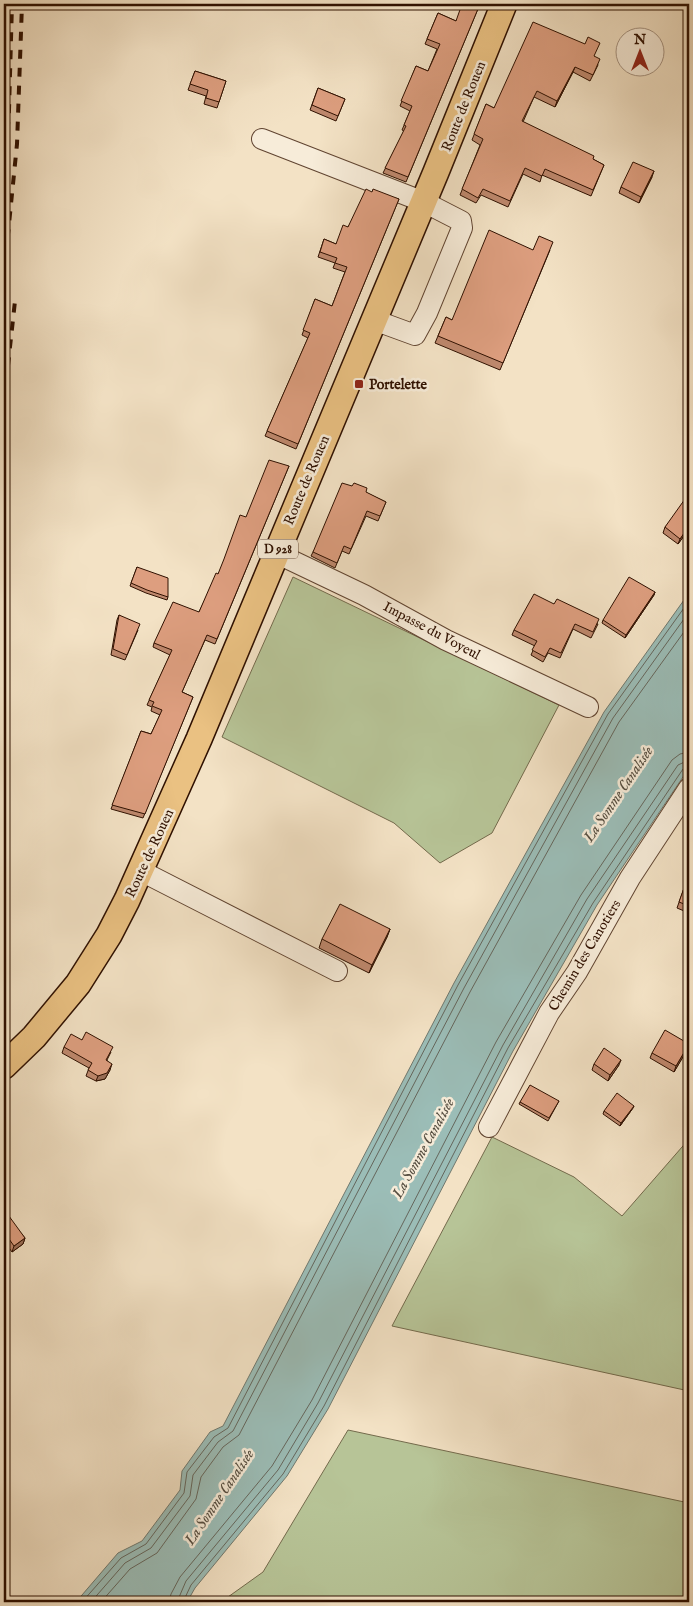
<svg xmlns="http://www.w3.org/2000/svg" width="693" height="1606" font-family="'IM FELL English',serif">
  <rect width="100%" height="100%" fill="#f3e2c5"/>
  <filter id="stains"><feTurbulence type="fractalNoise" baseFrequency=".004" numOctaves="4"/><feColorMatrix values="0 0 0 0 .2 0 0 0 0 .09 0 0 0 0 .02 0 0 0 .5 -.17"/></filter>
  <radialGradient id="worn" r=".72"><stop offset=".6" stop-color="#630" stop-opacity="0"/><stop offset="1" stop-color="#630" stop-opacity=".3"/></radialGradient>
  <!-- green -->
  <g fill="#b7c497" stroke="#736a4c">
    <path d="M 293,577 L 559,705 L 492,833 L 440,863 L 394,823 L 222,737 Z"/>
    <path d="M 492,1137 L 574,1177 L 622,1216 L 689,1139 L 689,1391 L 392,1326 Z"/>
    <path d="M 348,1430 L 689,1503 L 689,1602 L 221,1602 L 263,1572 Z"/>
  </g>
  <!-- water -->
  <path fill="#9bbdb7" stroke="#70786e" d="M 689,593 L 689,768 L 597,905 L 513,1051 L 328,1409 L 287,1476 L 195,1588 L 187,1602 L 76,1602 L 118,1553 L 142,1541 L 180,1490 L 182,1471 L 210,1432 L 223,1426 L 454,983 L 604,712 Z"/>
  <g fill="none" stroke-linecap="round" stroke-linejoin="round">
    <!-- shore -->
    <g stroke="#65665c" stroke-width="1">
      <path d="M 82,1602 L 121,1558 L 146,1544 L 184,1493 L 187,1472 L 214,1437 L 228,1428 L 458,985 L 608,714 L 689,601"/>
      <path d="M 91,1602 L 125,1563 L 151,1548 L 190,1496 L 193,1475 L 218,1442 L 233,1431 L 464,988 L 613,718 L 689,612"/>
      <path d="M 101,1602 L 130,1569 L 157,1553 L 196,1499 L 201,1477 L 223,1447 L 239,1435 L 470,992 L 619,722 L 689,625"/>
      <path d="M 169,1602 L 171,1594 L 180,1577 L 272,1466 L 312,1400 L 496,1042 L 581,895 L 672,760 L 680,754 L 689,752"/>
      <path d="M 177,1602 L 186,1581 L 278,1470 L 318,1403 L 503,1045 L 587,899 L 678,765 L 689,760"/>
      <path d="M 183,1602 L 191,1585 L 283,1474 L 324,1406 L 508,1048 L 593,903 L 683,769 L 689,766"/>
    </g>
    <defs>
      <g id="minor">
        <path d="M 262,139 L 424,202 L 461,221 L 462,228 L 427,313 L 415,335 L 374,320"/>
        <path d="M 276,553 L 364,595 L 446,640 L 588,707"/>
        <path d="M 141,871 L 337,971"/>
        <path d="M 489,1127 L 549,1013 L 577,972 L 630,878 L 689,788"/>
      </g>
      <path id="major" d="M 4,1066 L 34,1037 L 78,984 L 109,935 L 127,900 L 199,739 L 436,172 L 504,4"/>
    </defs>
    <!-- minor casing -->
    <use href="#minor" stroke="#604431" stroke-width="22"/>
    <!-- major casing -->
    <use href="#major" stroke="#2f1000" stroke-width="28"/>
    <!-- minor -->
    <use href="#minor" stroke="#f7ecd9" stroke-width="20"/>
    <!-- major -->
    <use href="#major" stroke="#eac182" stroke-width="25"/>
    <!-- rail -->
    <g stroke="#2f1000" stroke-width="4" stroke-dasharray="9 9" stroke-linecap="butt">
      <path d="M 4,185 L 9,110 L 12,4"/>
      <path d="M 4,274 L 17,144 L 22,4"/>
      <path d="M 4,402 L 15,301"/>
    </g>
  </g>
  <!-- wall -->
  <g fill="#be886d" stroke="#2f1000">
    <path d="M 480,4 L 406,182 L 383,173 L 404,131 L 402,130 L 410,111 L 400,106 L 416,66 L 428,71 L 437,49 L 425,44 L 438,13 L 456,21 Z"/>
    <path d="M 594,56 L 598,65 L 590,81 L 573,72 L 555,107 L 534,97 L 523,122 L 604,165 L 591,196 L 542,175 L 540,182 L 523,174 L 508,207 L 481,195 L 476,203 L 460,195 L 480,145 L 472,140 L 486,104 L 494,108 Z"/>
    <path d="M 195,71 L 226,81 L 217,108 L 204,104 L 206,96 L 188,90 Z"/>
    <path d="M 318,88 L 345,99 L 336,121 L 310,110 Z"/>
    <path d="M 652,177 L 639,203 L 619,193 L 621,187 Z"/>
    <path d="M 372,192 L 399,199 L 296,449 L 265,436 L 308,338 L 302,335 L 315,299 L 332,306 L 345,272 L 333,268 L 335,263 L 318,257 L 324,239 L 336,244 Z"/>
    <path d="M 533,250 L 550,250 L 500,370 L 435,343 L 446,317 L 452,320 Z"/>
    <path d="M 289,466 L 215,644 L 205,640 L 182,692 L 193,697 L 143,818 L 111,809 L 141,731 L 151,734 L 160,715 L 151,711 L 152,707 L 147,705 L 170,655 L 153,647 L 154,643 L 199,612 L 218,574 Z"/>
    <path d="M 352,486 L 386,502 L 378,521 L 366,516 L 349,554 L 342,551 L 335,568 L 311,556 L 313,552 Z"/>
    <path d="M 689,502 L 689,529 L 678,544 L 663,533 L 665,527 Z"/>
    <path d="M 137,567 L 168,597 L 167,600 L 146,593 L 130,586 Z"/>
    <path d="M 655,592 L 654,595 L 625,638 L 602,623 L 603,620 Z"/>
    <path d="M 554,604 L 598,624 L 591,638 L 573,629 L 560,658 L 548,653 L 543,662 L 531,655 L 535,646 L 512,635 L 514,630 Z"/>
    <path d="M 119,615 L 138,630 L 125,660 L 111,655 L 117,620 Z"/>
    <path d="M 689,874 L 689,913 L 677,908 Z"/>
    <path d="M 390,929 L 387,937 L 369,973 L 319,948 L 322,939 Z"/>
    <path d="M 82,1040 L 111,1052 L 107,1060 L 110,1070 L 105,1079 L 96,1081 L 86,1076 L 89,1068 L 62,1053 L 64,1047 Z"/>
    <path d="M 689,1044 L 687,1050 L 674,1072 L 650,1058 L 652,1053 Z"/>
    <path d="M 594,1064 L 619,1065 L 608,1081 L 592,1070 Z"/>
    <path d="M 559,1101 L 548,1121 L 519,1104 L 520,1102 Z"/>
    <path d="M 633,1108 L 620,1126 L 603,1114 L 604,1111 Z"/>
    <path d="M 4,1213 L 25,1238 L 23,1244 L 12,1252 L 4,1241 Z"/>
  </g>
  <!-- shaded-wall -->
  <g fill="#9b6f59" stroke="#2f1000">
    <path d="M 575,67 L 573,72 L 555,107 L 557,101 Z"/>
    <path d="M 654,171 L 652,177 L 639,203 L 641,197 Z"/>
    <path d="M 689,526 L 689,529 L 678,544 L 680,539 Z"/>
    <path d="M 655,592 L 654,595 L 625,638 L 626,635 Z"/>
    <path d="M 390,929 L 387,937 L 369,973 L 372,965 Z"/>
    <path d="M 689,1044 L 687,1050 L 674,1072 L 676,1066 Z"/>
    <path d="M 621,1060 L 619,1065 L 608,1081 L 610,1075 Z"/>
    <path d="M 112,1064 L 110,1070 L 105,1079 L 96,1081 L 98,1076 Z"/>
    <path d="M 634,1106 L 633,1108 L 620,1126 L 621,1123 Z"/>
    <path d="M 25,1238 L 23,1244 L 12,1252 L 14,1246 Z"/>
  </g>
  <!-- building -->
  <g fill="#dd9e7f" stroke="#2f1000">
    <path d="M 462,4 L 480,4 L 408,177 L 385,168 L 406,126 L 404,125 L 412,106 L 401,101 L 416,66 L 428,71 L 440,44 L 427,39 L 438,13 L 456,21 Z"/>
    <path d="M 533,22 L 585,44 L 588,37 L 600,43 L 594,56 L 600,59 L 593,75 L 575,67 L 557,101 L 537,91 L 522,121 L 594,156 L 593,159 L 604,165 L 593,190 L 545,169 L 542,176 L 525,168 L 510,201 L 483,189 L 478,198 L 462,189 L 483,139 L 474,134 L 486,104 L 494,108 Z"/>
    <path d="M 195,71 L 226,81 L 219,102 L 206,98 L 208,90 L 190,84 Z"/>
    <path d="M 318,88 L 345,99 L 338,116 L 312,105 Z"/>
    <path d="M 633,162 L 654,171 L 641,197 L 621,187 Z"/>
    <path d="M 366,189 L 372,192 L 373,189 L 399,199 L 298,444 L 267,431 L 310,333 L 303,330 L 315,299 L 332,306 L 347,267 L 335,263 L 337,258 L 320,252 L 324,239 L 336,244 L 343,225 L 348,227 Z"/>
    <path d="M 489,230 L 533,250 L 539,236 L 553,242 L 503,363 L 438,336 L 446,317 L 452,320 Z"/>
    <path d="M 269,460 L 289,466 L 217,639 L 207,635 L 182,692 L 193,697 L 145,814 L 112,805 L 141,731 L 151,734 L 162,710 L 152,706 L 154,702 L 149,700 L 172,650 L 154,643 L 173,602 L 199,612 L 216,573 L 218,574 L 224,559 L 240,515 L 246,517 Z"/>
    <path d="M 342,483 L 352,486 L 354,483 L 367,488 L 366,492 L 386,502 L 380,516 L 367,511 L 351,549 L 344,546 L 337,563 L 313,552 Z"/>
    <path d="M 685,499 L 689,502 L 689,526 L 680,539 L 665,527 Z"/>
    <path d="M 137,567 L 168,578 L 168,597 L 147,590 L 131,583 Z"/>
    <path d="M 629,577 L 655,592 L 626,635 L 603,620 Z"/>
    <path d="M 534,594 L 554,604 L 557,599 L 599,619 L 593,632 L 575,624 L 561,653 L 550,648 L 545,657 L 532,650 L 537,641 L 514,630 Z"/>
    <path d="M 119,615 L 140,624 L 127,655 L 113,649 Z"/>
    <path d="M 689,874 L 689,906 L 679,902 Z"/>
    <path d="M 340,904 L 390,929 L 372,965 L 322,939 Z"/>
    <path d="M 665,1030 L 689,1044 L 676,1066 L 652,1053 Z"/>
    <path d="M 86,1032 L 113,1047 L 106,1060 L 112,1064 L 107,1073 L 98,1076 L 88,1070 L 92,1063 L 64,1047 L 71,1034 L 82,1040 Z"/>
    <path d="M 604,1048 L 621,1060 L 610,1075 L 594,1064 Z"/>
    <path d="M 530,1085 L 559,1101 L 549,1118 L 520,1102 Z"/>
    <path d="M 617,1093 L 634,1106 L 621,1123 L 604,1111 Z"/>
    <path d="M 6,1212 L 25,1238 L 14,1246 L 4,1232 L 4,1213 Z"/>
  </g>
  <!-- markers -->
  <rect fill="#8f2418" stroke="#f7ecd9" stroke-width="2" x="354" y="379" width="10" height="10" rx="2.5"/>
  <g text-anchor="middle" stroke-width="5" stroke-linejoin="round" paint-order="stroke">
    <!-- shield labels -->
    <rect fill="#f7ecd9" stroke="#6b5241" stroke-width="1" x="258" y="539.5" width="40" height="19" rx="4"/>
    <g font-size="12" font-weight="bold" fill="#2f1000">
      <text x="278" y="553">D 928</text>
    </g>
    <!-- street labels -->
    <g font-size="14" fill="#2f1000" stroke="#f7ecd9">
      <text transform="translate(463 106) rotate(-68)" y="5">Route de Rouen</text>
      <text transform="translate(306 480) rotate(-67)" y="5">Route de Rouen</text>
      <text transform="translate(432 630) rotate(28)" y="5">Impasse du Voyeul</text>
      <text transform="translate(149 853) rotate(-65)" y="5">Route de Rouen</text>
      <text transform="translate(584 955) rotate(-59)" y="5">Chemin des Canotiers</text>
    </g>
    <!-- poi labels -->
    <g font-size="14" font-weight="bold" fill="#2f1000" stroke="#f7ecd9" text-anchor="start">
      <text x="369" y="389">Portelette</text>
    </g>
    <!-- water labels -->
    <g font-size="15" font-style="italic" fill="#554d40" stroke="#f7ecd9">
      <text transform="translate(618 794) rotate(-56)" y="5">La Somme Canalisée</text>
      <text transform="translate(423 1148) rotate(-61)" y="5">La Somme Canalisée</text>
      <text transform="translate(219 1497) rotate(-56)" y="5">La Somme Canalisée</text>
    </g>
  </g>
  <!-- margin -->
  <rect width="693" height="1606" fill="none" stroke="#f3e2c5" stroke-width="20"/>
  <rect x="5" y="5" width="683" height="1596" fill="none" stroke="#2f1000" stroke-width="2.5"/>
  <rect x="10" y="10" width="673" height="1586" fill="none" stroke="#2f1000"/>
  <!-- north arrow -->
  <g transform="translate(640 52)"><circle r="24" fill="#f7ecd9" stroke="#a79482"/>
  <path d="M0-4L9 19L0 12L-9 19Z" fill="#8f2418"/>
  <text y="-8" font-size="14" font-weight="bold" text-anchor="middle" fill="#2f1000">N</text>
  </g>
  <rect width="100%" height="100%" filter="url(#stains)"/>
  <rect width="100%" height="100%" fill="url(#worn)"/>
</svg>
